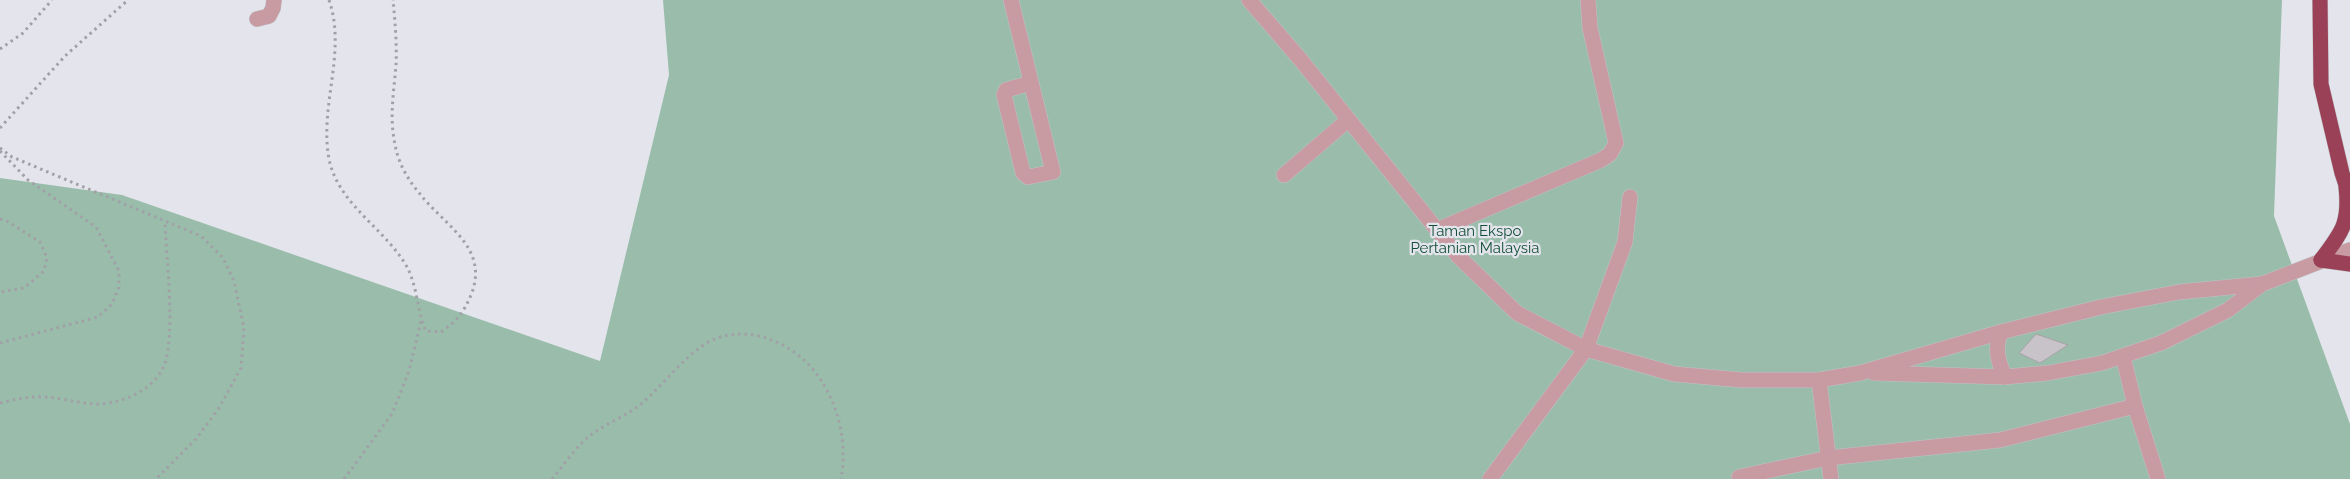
<svg xmlns="http://www.w3.org/2000/svg" width="2350" height="479" font-family="Raleway,sans-serif">
  <rect width="100%" height="100%" fill="#e4e5ec"/>
  <!-- green -->
  <path fill="#9abdab" d="M 663,0 L 2282,0 L 2274,216 L 2350,424 L 2350,479 L 0,479 L 0,178 L 122,195 L 600,361 L 669,75 Z"/>
  <!-- building -->
  <path fill="#c8c3c8" stroke="#a7a2a6" d="M 2036,334 L 2068,345 L 2040,363 L 2019,353 Z"/>
  <g fill="none" stroke-linecap="round" stroke-linejoin="round">
    <defs>
      <g id="minor">
        <path d="M 1011,0 L 1053,172 L 1028,177 L 1023,173 L 1004,95 L 1006,90 L 1031,83"/>
        <path d="M 1249,0 L 1300,59 L 1458,256 L 1517,313 L 1586,349 L 1674,374 L 1742,380 L 1819,380 L 1860,373 L 2001,332 L 2101,307 L 2179,292 L 2262,284"/>
        <path d="M 257,19 L 269,16 L 273,8 L 274,0"/>
        <path d="M 1284,175 L 1348,120"/>
        <path d="M 1437,230 L 1601,160 L 1610,154 L 1616,143 L 1590,28 L 1588,0"/>
        <path d="M 2001,332 C 1994,349 1998,361 2005,377"/>
        <path d="M 2123,356 L 2135,406 L 2158,479"/>
        <path d="M 1874,373 L 2005,377 L 2048,373 L 2102,363 L 2161,343 L 2228,310 L 2262,284 L 2350,250"/>
        <path d="M 1819,380 L 1831,479"/>
        <path d="M 1739,477 L 1828,458 L 2000,440 L 2135,406"/>
        <path d="M 1490,479 L 1586,349 L 1625,242 L 1630,197"/>
      </g>
      <g id="highway">
        <path d="M 2320,0 L 2321,84 L 2342,173 L 2350,197"/>
        <path d="M 2321,260 C 2342,232 2350,223 2346,187"/>
        <path d="M 2321,260 L 2350,264"/>
      </g>
    </defs>
    <!-- minor casing -->
    <use href="#minor" stroke="#c0c1c7" stroke-width="16"/>
    <!-- highway casing -->
    <use href="#highway" stroke="#c0c1c7" stroke-width="16"/>
    <!-- path -->
    <g stroke="#a0a0a6" stroke-width="3" stroke-dasharray="2.5 4" stroke-linecap="butt">
      <path d="M 329,0 C 347,52 319,106 329,159 C 338,203 381,226 404,262 C 418,283 416,309 426,331 L 441,332 C 456,322 464,312 471,295 C 490,248 445,226 420,194 C 408,180 398,163 395,144 C 389,117 394,91 396,65 C 397,43 395,21 393,0"/>
      <path d="M 0,49 L 23,33 L 52,0"/>
      <path d="M 0,128 L 65,56 L 128,0"/>
      <path d="M 0,148 L 12,157 L 201,236 L 223,258 L 234,281 L 244,328 L 241,368 L 219,408 L 196,439 L 156,479"/>
      <path d="M 0,151 L 28,180 L 96,227 L 119,271 L 119,287 L 112,304 L 98,317 L 0,343"/>
      <path d="M 0,219 L 7,221 L 40,242 L 47,258 L 44,271 L 24,288 L 0,292"/>
      <path d="M 0,403 C 15,399 30,396 45,397 C 63,398 81,404 98,404 C 123,403 154,390 164,366 C 176,335 166,257 165,221"/>
      <path d="M 344,479 L 392,414 L 409,371 L 421,321"/>
      <path d="M 552,479 C 564,465 577,445 592,434 C 607,423 626,416 641,404 C 661,387 677,365 698,349 C 735,319 789,338 815,372 C 838,401 848,442 841,479"/>
    </g>
    <!-- minor -->
    <use href="#minor" stroke="#c89ba3" stroke-width="15"/>
    <!-- highway -->
    <use href="#highway" stroke="#9a4157" stroke-width="15"/>
  </g>
  <g text-anchor="middle" stroke-width="4.5" stroke-linejoin="round" paint-order="stroke">
    <!-- park labels -->
    <g font-size="15" fill="#134f38" stroke="#e4e5ec">
      <text x="1475" y="236">Taman Ekspo<tspan x="1475" dy="17">Pertanian Malaysia</tspan></text>
    </g>
  </g>
</svg>
